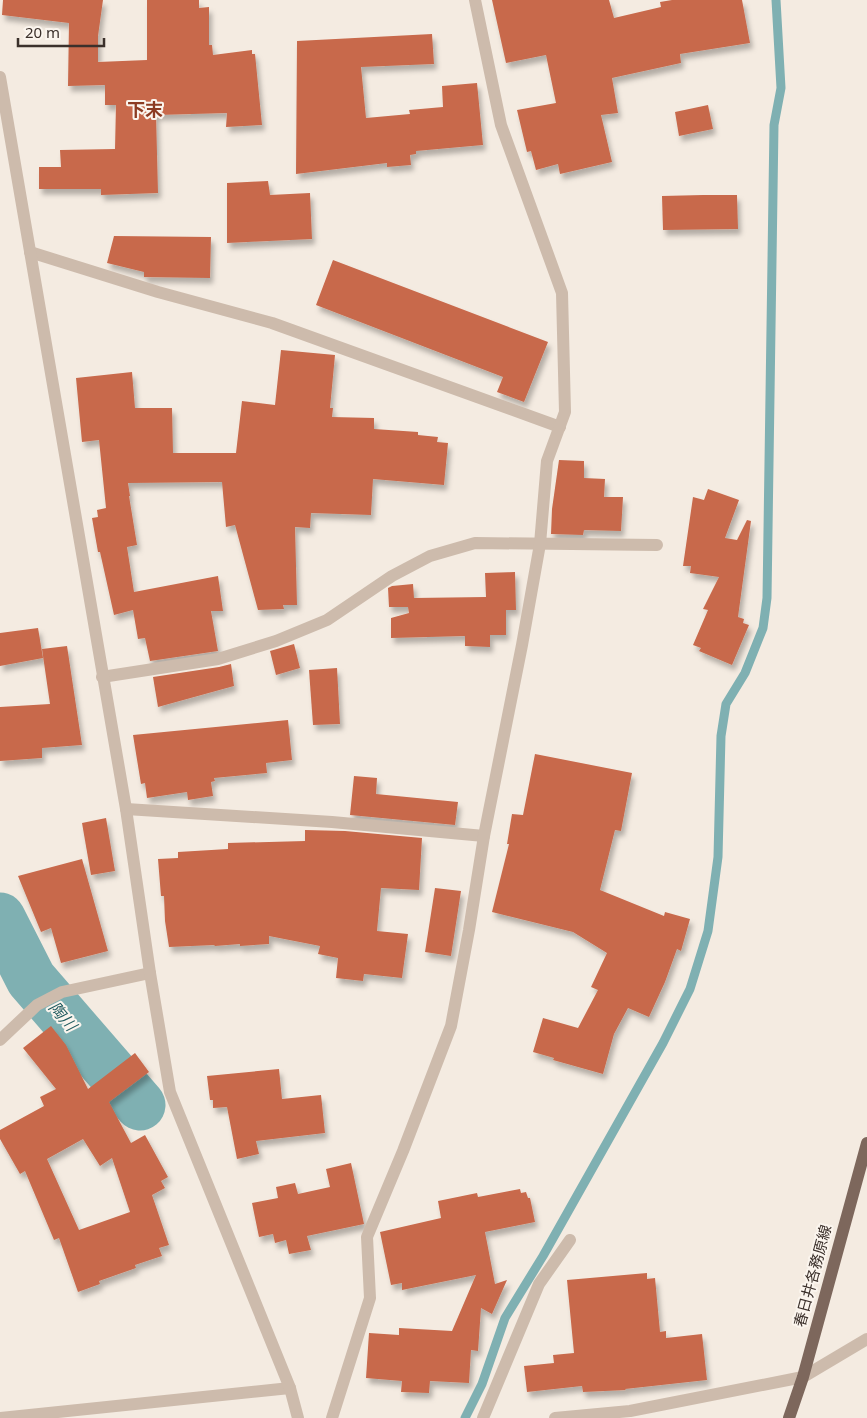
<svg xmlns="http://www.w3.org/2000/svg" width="867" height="1418" font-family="'Noto Sans','Noto Sans JP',sans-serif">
  <defs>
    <filter id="shadow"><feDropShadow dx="3" dy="5.5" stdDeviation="2.5" flood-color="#0004"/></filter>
  </defs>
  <rect width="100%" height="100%" fill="#f4ebe1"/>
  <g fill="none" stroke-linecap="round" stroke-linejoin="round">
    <!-- stream -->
    <path stroke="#7fb0b2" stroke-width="9" d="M 465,1418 L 482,1384 L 505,1318 L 543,1256 L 663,1043 L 690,989 L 708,931 L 718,857 L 721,736 L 726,704 L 745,673 L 763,628 L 767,598 L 774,125 L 781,88 L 776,0"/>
    <!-- river -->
    <path stroke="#7fb0b2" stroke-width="51" d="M 0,918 L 31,979 L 140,1105"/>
  </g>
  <!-- building -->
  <g fill="#c8694b" fill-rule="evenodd" filter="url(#shadow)">
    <path d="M 3,0 L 103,0 L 98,36 L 98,62 L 147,60 L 147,0 L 199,0 L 199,8 L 209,7 L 209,45 L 212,45 L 213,55 L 252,50 L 252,54 L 255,54 L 262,125 L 226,127 L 227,113 L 156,115 L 158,193 L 101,195 L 101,189 L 39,189 L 39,167 L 61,167 L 60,150 L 115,149 L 116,105 L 105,105 L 105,85 L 68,86 L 69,23 L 2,15 Z"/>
    <path d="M 492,0 L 609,0 L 614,18 L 661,7 L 660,2 L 672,0 L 742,0 L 750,43 L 680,54 L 681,63 L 612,78 L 618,113 L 601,115 L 612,162 L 560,174 L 558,164 L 536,170 L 531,151 L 527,152 L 517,110 L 556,103 L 546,55 L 506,63 Z"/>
    <path d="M 432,34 L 434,64 L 361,67 L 366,118 L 410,114 L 409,110 L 443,107 L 442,86 L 477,83 L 483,145 L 416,151 L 416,154 L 410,155 L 411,165 L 387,167 L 387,163 L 296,174 L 297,41 Z"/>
    <path d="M 708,105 L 713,129 L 679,136 L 675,112 Z"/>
    <path d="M 268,181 L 270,195 L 310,193 L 312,239 L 227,243 L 227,183 Z"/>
    <path d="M 703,195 L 737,195 L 738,229 L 663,230 L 662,196 Z"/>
    <path d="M 114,236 L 211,237 L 210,278 L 144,277 L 144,272 L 107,263 Z"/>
    <path d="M 333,260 L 548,342 L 524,402 L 497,392 L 503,377 L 316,305 Z"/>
    <path d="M 281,350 L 335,355 L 330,408 L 333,408 L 332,417 L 374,418 L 374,429 L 418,432 L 418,435 L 438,437 L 437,442 L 448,443 L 444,485 L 373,479 L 371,515 L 311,513 L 310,528 L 295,527 L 297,605 L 283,605 L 284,609 L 258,610 L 235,525 L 226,527 L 222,482 L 128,483 L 130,496 L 129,496 L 137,545 L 127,547 L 134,592 L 218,576 L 223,611 L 211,611 L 218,651 L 150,661 L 145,638 L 138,639 L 133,610 L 114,615 L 100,552 L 98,552 L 92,518 L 98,517 L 97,510 L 106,508 L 99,440 L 82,442 L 76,378 L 132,372 L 135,408 L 172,408 L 173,453 L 236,453 L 242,401 L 275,405 Z"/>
    <path d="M 559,460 L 584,461 L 584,478 L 605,479 L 604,497 L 623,497 L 621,531 L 584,530 L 583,535 L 551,534 L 552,509 Z"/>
    <path d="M 708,489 L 739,500 L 725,538 L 737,540 L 747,520 L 751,521 L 738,617 L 744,619 L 743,623 L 749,625 L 732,665 L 699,651 L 701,648 L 693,645 L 708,610 L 703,609 L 719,577 L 690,573 L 691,566 L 683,566 L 693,497 L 704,500 Z"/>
    <path d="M 515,572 L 516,610 L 506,610 L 506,635 L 490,635 L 490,647 L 465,646 L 465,636 L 391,638 L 391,618 L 409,613 L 408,607 L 389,607 L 388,588 L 392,586 L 413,584 L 414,598 L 486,597 L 485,573 Z"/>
    <path d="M 38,628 L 43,658 L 0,666 L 0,633 Z"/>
    <path d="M 294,644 L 300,668 L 276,675 L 270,651 Z"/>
    <path d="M 67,646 L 82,745 L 42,748 L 42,758 L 0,761 L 0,707 L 50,704 L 42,649 Z"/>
    <path d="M 231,664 L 234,686 L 158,707 L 153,677 L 219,667 Z"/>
    <path d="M 337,668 L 340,724 L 313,725 L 309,670 Z"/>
    <path d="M 288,720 L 292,760 L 266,763 L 267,773 L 214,778 L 215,781 L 211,782 L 213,796 L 188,800 L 187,792 L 147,798 L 145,783 L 141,784 L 133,735 Z"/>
    <path d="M 535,754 L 632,773 L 621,831 L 615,830 L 600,890 L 664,916 L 665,912 L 690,919 L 681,951 L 677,949 L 665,982 L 649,1017 L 628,1008 L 614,1034 L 603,1074 L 553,1060 L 554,1058 L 533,1052 L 543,1018 L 578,1028 L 598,990 L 591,987 L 607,953 L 573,932 L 492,912 L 509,844 L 507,844 L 512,814 L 523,815 Z"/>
    <path d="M 354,776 L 377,778 L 376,794 L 458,802 L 455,825 L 350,815 Z"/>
    <path d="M 106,818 L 115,871 L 91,875 L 82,823 Z"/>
    <path d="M 305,830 L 345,831 L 422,838 L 419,890 L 381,888 L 377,931 L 408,934 L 402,978 L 364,974 L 363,981 L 336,978 L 338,958 L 318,954 L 320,946 L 269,936 L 269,944 L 240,946 L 240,944 L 215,946 L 214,945 L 169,947 L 165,921 L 164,896 L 161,896 L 158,859 L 178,858 L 178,852 L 228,849 L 228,843 L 305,841 Z"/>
    <path d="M 82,859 L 108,951 L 61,963 L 51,928 L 41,932 L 18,876 Z"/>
    <path d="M 435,888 L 461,891 L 451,956 L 425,952 Z"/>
    <path d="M 51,1026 L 66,1045 L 88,1089 L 135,1053 L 149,1072 L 109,1102 L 131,1143 L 145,1135 L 168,1177 L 161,1181 L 165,1188 L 152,1195 L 169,1245 L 159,1248 L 162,1256 L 135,1265 L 136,1268 L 99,1281 L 100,1284 L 78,1292 L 59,1238 L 54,1240 L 25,1171 L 20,1174 L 0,1139 L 0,1130 L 44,1106 L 40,1097 L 56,1089 L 23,1048 ZM 83,1139 L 100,1166 L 112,1158 L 130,1212 L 79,1230 L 47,1159 Z"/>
    <path d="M 279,1069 L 282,1099 L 321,1095 L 325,1133 L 256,1141 L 259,1154 L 237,1159 L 227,1107 L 213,1108 L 213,1100 L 210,1100 L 207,1076 Z"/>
    <path d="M 351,1163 L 364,1224 L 307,1236 L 311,1250 L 289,1254 L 286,1240 L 275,1243 L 273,1234 L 259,1237 L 252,1203 L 278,1198 L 276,1187 L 295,1183 L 298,1194 L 330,1187 L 326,1169 Z"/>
    <path d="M 520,1189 L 521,1193 L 526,1192 L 528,1198 L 530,1198 L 535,1222 L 485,1232 L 495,1284 L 507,1280 L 492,1314 L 481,1308 L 478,1351 L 471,1350 L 469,1383 L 430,1381 L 429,1393 L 401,1392 L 402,1381 L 366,1378 L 369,1333 L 399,1335 L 399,1328 L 452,1331 L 476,1275 L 402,1290 L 402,1283 L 391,1285 L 380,1232 L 441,1218 L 438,1201 L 477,1193 L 478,1197 Z"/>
    <path d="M 647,1273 L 647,1279 L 655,1278 L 660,1332 L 666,1331 L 666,1338 L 702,1334 L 707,1380 L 625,1389 L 626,1390 L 583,1392 L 582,1386 L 527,1392 L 524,1366 L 554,1363 L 553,1355 L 574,1353 L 567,1280 Z"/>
  </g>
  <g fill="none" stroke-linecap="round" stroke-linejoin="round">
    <!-- minor -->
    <g stroke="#cdbbac" stroke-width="12">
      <path d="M 30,252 L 158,292 L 272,323 L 560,427"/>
      <path d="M 102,677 L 218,659 L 276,641 L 327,620 L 392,576 L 430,556 L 475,543 L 657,545"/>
      <path d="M 126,809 L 332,822 L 484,836"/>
      <path d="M 0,1040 L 37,1005 L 62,992 L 150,973"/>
      <path d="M 0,1418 L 290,1388"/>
      <path d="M 332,1418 L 370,1298 L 367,1237 L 403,1151 L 451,1026 L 469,930 L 484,836 L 522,645 L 540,544 L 547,461 L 565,412 L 562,293 L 501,125 L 475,0"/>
      <path d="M 483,1418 L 539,1284 L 570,1240"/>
      <path d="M 555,1418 L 630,1411 L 803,1377 L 867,1339"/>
    </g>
    <!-- tertiary -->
    <path stroke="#cdbbac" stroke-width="12" d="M 0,77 L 126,809 L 150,973 L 170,1092 L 290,1388 L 298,1418"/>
    <!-- primary -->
    <path stroke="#7d675c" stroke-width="12" d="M 789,1418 L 803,1377 L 867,1143"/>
  </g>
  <g text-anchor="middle" stroke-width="4" stroke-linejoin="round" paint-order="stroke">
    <!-- street labels -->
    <g font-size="15" fill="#3b302b" stroke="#fbf5ee">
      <text transform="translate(813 1276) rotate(-75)" y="5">春日井各務原線</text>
    </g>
    <!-- water labels -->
    <g font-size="16" font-style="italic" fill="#1f5a5e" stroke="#fbf5ee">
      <text transform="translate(63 1016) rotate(49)" y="6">陶川</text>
    </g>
    <!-- quarter labels -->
    <g font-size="18" font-weight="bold" fill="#8c3b22" stroke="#fbf5ee">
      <text x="145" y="116">下末</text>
    </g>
  </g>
  <!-- scale -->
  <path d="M18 38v8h86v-8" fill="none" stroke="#3b302b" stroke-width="2.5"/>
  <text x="25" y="38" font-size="15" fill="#3b302b" stroke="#fbf5ee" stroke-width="4" paint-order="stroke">20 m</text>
</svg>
